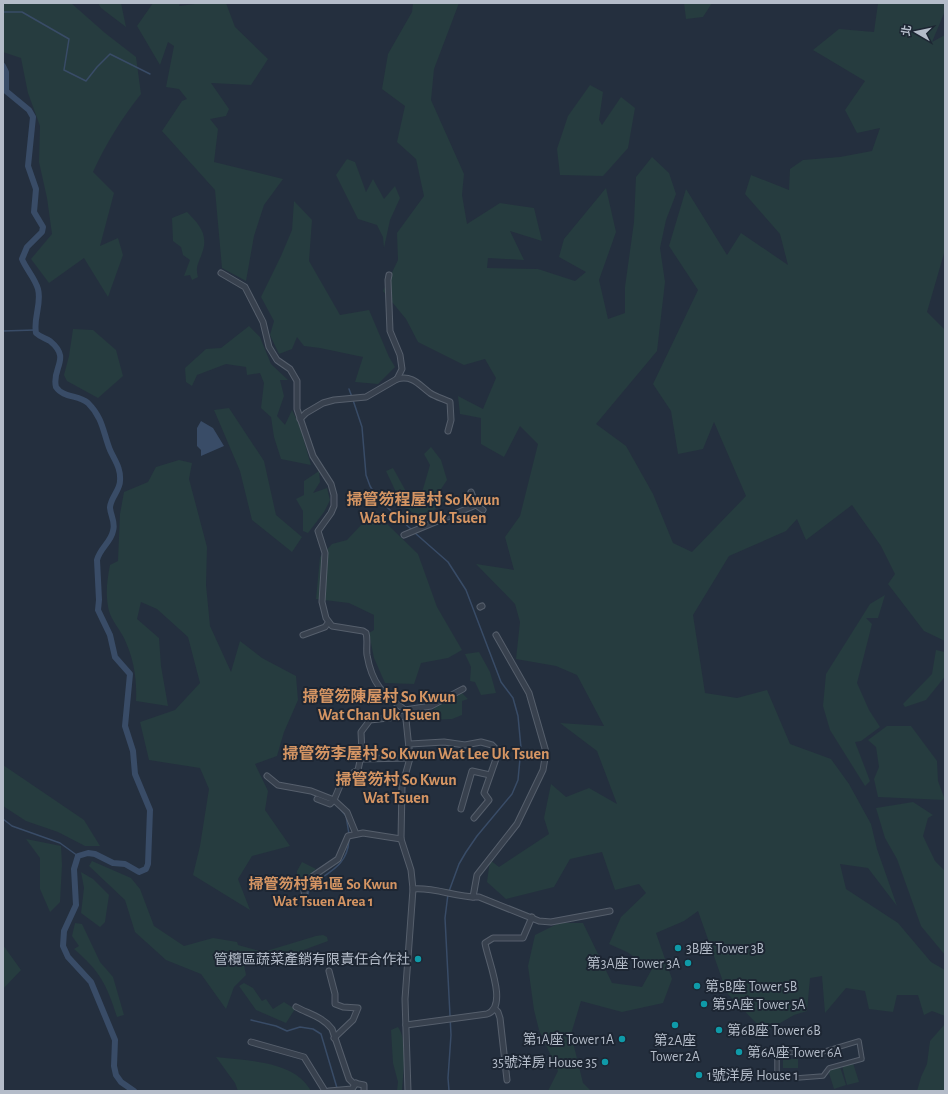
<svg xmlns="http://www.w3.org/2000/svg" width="948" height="1094" font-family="'Alegreya Sans','Noto Sans TC',sans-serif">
  <rect width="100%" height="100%" fill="#242f3e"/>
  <!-- green -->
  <g fill="#263c3f">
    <path d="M 3,3 L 71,3 L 105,33 L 136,57 L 141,94 C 122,118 106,143 93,172 L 114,193 L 100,246 L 118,238 L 123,255 L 108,297 L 84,258 L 49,283 L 31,259 L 52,234 L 47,198 L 39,162 L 40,126 L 28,93 L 21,58 L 3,52 Z"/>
    <path d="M 98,3 L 121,3 L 126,27 L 101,8 Z"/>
    <path d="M 153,3 L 180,3 L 179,6 L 203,3 L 226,3 L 235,27 L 268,59 L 251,85 L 211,83 L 229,109 L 226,116 L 210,119 L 218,129 L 214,162 L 283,179 L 264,205 L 254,236 L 246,281 L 222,268 L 215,190 L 162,131 L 182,101 L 187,99 L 179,89 L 166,87 L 174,46 L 168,42 L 160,65 L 137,26 Z"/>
    <path d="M 413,3 L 459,3 L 434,69 L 431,100 L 464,174 L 462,195 L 467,224 L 500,203 L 534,208 L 542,241 L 510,231 L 524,260 L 488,258 L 487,268 L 538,269 L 575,281 L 586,272 L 559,257 L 564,239 L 606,188 L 616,232 L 599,280 L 608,319 L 625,313 L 625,287 L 634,222 L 636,177 L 652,157 L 669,173 L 676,194 L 666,220 L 660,248 L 665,282 L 657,351 L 596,424 L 626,446 L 653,494 L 673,543 L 692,552 L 746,496 L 714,422 L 703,449 L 678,454 L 671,411 L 653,384 L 698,290 L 669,246 L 686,189 L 727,255 L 741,233 L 788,265 L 780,234 L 745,194 L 751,175 L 789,190 L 790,169 L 803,160 L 840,157 L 872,151 L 880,128 L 857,133 L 845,110 L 865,81 L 813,50 L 839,29 L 874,32 L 878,3 L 945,3 L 945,11 L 932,42 L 945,35 L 945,250 L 927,312 L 945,330 L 945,641 L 924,631 L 888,584 L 895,574 L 881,546 L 852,505 L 806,540 L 797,519 L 786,531 L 729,556 L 693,615 L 705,693 L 737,698 L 767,690 L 790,744 L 831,759 L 849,784 L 871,824 L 877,849 L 897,906 L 868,868 L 840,864 L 846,889 L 898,923 L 931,962 L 945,970 L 945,1016 L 932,1011 L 924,1015 L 918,995 L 897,995 L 893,1012 L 869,1009 L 865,991 L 846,988 L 825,1013 L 822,976 L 810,978 L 807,1011 L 794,1015 L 770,1029 L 759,1026 L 727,993 L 698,911 L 684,921 L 656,933 L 672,979 L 663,1003 L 622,1012 L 581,1001 L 571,1034 L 583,1083 L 591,1091 L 548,1091 L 558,1071 L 539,1030 L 534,1010 L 528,966 L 535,935 L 559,923 L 583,923 L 612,983 L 642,987 L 652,969 L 627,952 L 609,944 L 621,917 L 646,893 L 639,884 L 615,890 L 602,852 L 570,859 L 554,887 L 506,899 L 487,882 L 490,860 L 499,867 L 549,834 L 544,818 L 551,784 L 566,797 L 589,788 L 617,804 L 597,751 L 560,723 L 604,726 L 577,675 L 556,666 L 516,659 L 520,622 L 515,604 L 476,564 L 514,570 L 505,537 L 520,516 L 538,444 L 520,426 L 504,457 L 481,444 L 481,418 L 460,414 L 458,396 L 483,409 L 496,378 L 485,359 L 464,365 L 418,342 L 406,319 L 383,291 L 398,260 L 397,233 L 424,196 L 416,159 L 397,142 L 405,106 L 382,89 L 388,54 L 412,12 Z"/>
    <path d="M 684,3 L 712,3 L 703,17 L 686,19 Z"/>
    <path d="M 590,85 L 603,92 L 599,120 L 602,125 L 621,97 L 635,108 L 628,148 L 603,176 L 560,175 L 557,149 L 568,116 Z"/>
    <path d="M 347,159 L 355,162 L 366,192 L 373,179 L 384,199 L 395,186 L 400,198 L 390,220 L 384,248 L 383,237 L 377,225 L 358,219 L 336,175 Z"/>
    <path d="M 294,201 L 312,220 L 309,261 L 340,315 L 369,310 L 389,357 L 395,367 L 378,384 L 355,382 L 363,357 L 320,348 L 304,346 L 297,337 L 292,349 L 279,354 L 270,335 L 274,321 L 261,297 L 281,256 L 292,230 Z"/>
    <path d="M 187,212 C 199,224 209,235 202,253 C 199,263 195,266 198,277 L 192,280 L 190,275 L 184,276 L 190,260 L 183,255 L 181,247 L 173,241 L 172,218 Z"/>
    <path d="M 249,326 L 260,337 L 271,364 L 288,380 L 280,380 L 284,396 L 277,416 L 285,425 L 292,410 L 299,424 L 311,465 L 281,459 L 274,437 L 271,417 L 261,408 L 264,383 L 260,373 L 247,375 L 246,367 L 226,364 L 197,375 L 192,386 L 186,382 L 185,368 L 206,349 L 221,348 Z"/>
    <path d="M 73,329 L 93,330 L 116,350 L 123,376 L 98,398 L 67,381 L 64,375 L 69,356 Z"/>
    <path d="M 229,408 L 264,461 L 276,515 L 302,537 L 292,552 L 252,520 L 240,471 L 214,410 Z"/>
    <path d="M 431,447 L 441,460 L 447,480 L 441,489 L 444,501 L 424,519 L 403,507 L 386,471 L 393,468 L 408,495 L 421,496 L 430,465 L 424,454 Z"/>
    <path d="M 179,460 L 192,463 L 189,479 L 207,547 L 206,585 L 210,626 L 231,672 L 240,641 L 262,658 L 296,676 L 298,700 L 284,732 L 277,756 L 255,764 L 268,791 L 265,810 L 290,846 L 252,856 L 238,879 L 250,910 L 193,875 L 200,846 L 209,789 L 200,768 L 149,760 L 140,722 L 175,710 L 200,683 L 188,637 L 157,609 L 141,602 L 137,619 L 159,638 L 161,666 L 168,706 L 136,701 C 137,679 134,659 124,638 C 120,630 112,621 109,611 C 105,595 107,581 110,565 L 118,561 L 120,514 L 124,492 L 148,482 L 156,467 Z"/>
    <path d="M 319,471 L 320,482 L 313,493 L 327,488 L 330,500 L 324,512 L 308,533 L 303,531 L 303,511 L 296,499 L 304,495 L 304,481 Z"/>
    <path d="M 363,523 L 387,524 L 418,554 L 437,607 L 462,650 L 448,658 L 421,663 L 414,684 L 385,683 L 374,658 L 369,633 L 374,630 L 374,615 L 349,603 L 316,599 L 320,557 L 332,544 L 347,540 Z"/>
    <path d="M 885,595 L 878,618 L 866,618 L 872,624 L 857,683 L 869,710 L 880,727 L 861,741 L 855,742 L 870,781 L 865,786 L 830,730 L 823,706 L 826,674 L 870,604 Z"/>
    <path d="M 936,650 L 945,652 L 945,676 L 943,679 L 926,700 L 905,707 L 903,704 L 932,674 Z"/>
    <path d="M 479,652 L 490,672 L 496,693 L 481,695 L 475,682 L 470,681 L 471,667 L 465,654 Z"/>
    <path d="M 461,692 L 468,699 L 462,701 L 462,715 L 452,719 L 429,720 L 435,707 Z"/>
    <path d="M 887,726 L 911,726 L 937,761 L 938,781 L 945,800 L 878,797 L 874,779 L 879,767 L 876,747 L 868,740 Z"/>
    <path d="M 3,765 L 84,820 L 100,846 L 85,846 L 58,832 L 26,821 L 3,806 Z"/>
    <path d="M 913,802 L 933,815 L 928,818 L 923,836 L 935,861 L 945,871 L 945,955 L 921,926 L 897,859 L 885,838 L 876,808 Z"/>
    <path d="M 26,839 L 61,846 L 62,865 L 60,902 L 50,912 L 40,889 L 40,858 Z"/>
    <path d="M 92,861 L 131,878 L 140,889 L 154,926 L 184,946 L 213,938 L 237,942 L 238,945 L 263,952 L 316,936 L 323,935 L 327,937 L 328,941 L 290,955 L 268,958 L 254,958 L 250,961 L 245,962 L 244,965 L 246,975 L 234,987 L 226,1009 L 201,974 L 166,960 L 135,932 L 125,900 L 89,866 Z"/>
    <path d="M 302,862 L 316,869 L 303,881 L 297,877 L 297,871 Z"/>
    <path d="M 81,872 L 93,879 L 109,895 L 105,922 L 100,927 L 81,913 L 84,888 Z"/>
    <path d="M 75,923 L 82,924 L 100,962 L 113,977 L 124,1015 L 117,1017 C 107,985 100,971 74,949 L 79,946 L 72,936 Z"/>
    <path d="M 3,945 L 21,970 L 3,989 Z"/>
    <path d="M 244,983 L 253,988 L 262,1001 L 266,999 L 273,1009 L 284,1002 L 295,1009 L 286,1023 L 256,1010 L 239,986 Z"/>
    <path d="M 945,1024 L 945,1091 L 917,1091 L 921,1077 L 927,1064 L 930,1041 Z"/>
    <path d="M 398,1027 C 408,1040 403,1075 402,1091 L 397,1091 L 398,1082 L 393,1063 L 391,1030 Z"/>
    <path d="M 216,1057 C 247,1061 294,1060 311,1091 L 238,1091 L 235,1083 Z"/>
    <rect x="783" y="1059" width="15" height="9"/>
    <path d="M 853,1063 L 859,1082 L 847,1085 L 842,1066 Z"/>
    <path d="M 840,1067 L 846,1085 L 834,1089 L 828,1070 Z"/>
  </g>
  <!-- water -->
  <g fill="#394c67">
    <path d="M 201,421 L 213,428 L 224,446 L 201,456 L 201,450 L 197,446 L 197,428 Z"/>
    <path d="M 429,712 L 431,714 L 428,720 L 417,721 L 415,714 Z"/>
  </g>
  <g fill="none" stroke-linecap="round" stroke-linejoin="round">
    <!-- stream -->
    <g stroke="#394c67" stroke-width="1.5">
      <path d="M 3,12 L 22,12 L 69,39 L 64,70 L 86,81 L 97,67 L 110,54 L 150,74"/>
      <path d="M 3,331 L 35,330"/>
      <path d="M 349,389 L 352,397"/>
      <path d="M 353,400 L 362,427 L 366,475 L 370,486 L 378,499 L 412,530"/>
      <path d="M 415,533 L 448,562 L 466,590 L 501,682 L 513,698 L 518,716 L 521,748 L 518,780 L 512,794 L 477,836 L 466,852 L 459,864 L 448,894 L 445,918 L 451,1035 L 448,1078 L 449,1091"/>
      <path d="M 341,810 L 346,816 L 349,834"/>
      <path d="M 3,819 L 12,826 L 60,843 L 78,856"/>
      <path d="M 308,894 C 312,874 347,875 349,840"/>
      <path d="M 251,1020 L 276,1026 L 287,1031 L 300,1027 L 313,1029 L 321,1034 L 337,1088"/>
    </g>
    <!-- canal -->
    <path stroke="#394c67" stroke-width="6" d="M 3,66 L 6,72 L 6,91 L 29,110 L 33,117 L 28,166 L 36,189 L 34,212 L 43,227 L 42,232 L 27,247 L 22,259 C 26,269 35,278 38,289 C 42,304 33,318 36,333 C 40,337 45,338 50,341 C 72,359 51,368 56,387 C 63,398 79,395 88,403 C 103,418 103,432 110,450 C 115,461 121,468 120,481 C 120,490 111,497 110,507 C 110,515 116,522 113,531 C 111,542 100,548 97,560 L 99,600 L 98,610 L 110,635 L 115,657 L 130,674 L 125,726 L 133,751 L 135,774 L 150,810 L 148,864 L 146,869 L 139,872 L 125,864 L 113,863 L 95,854 L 88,853 L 78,856 L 74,869 L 76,905 L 64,931 L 63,946 L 68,957 L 91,982 L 115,1040 L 114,1066 L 116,1075 L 121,1082 L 134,1091"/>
    <defs>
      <path id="pedestrian" d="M 777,1078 L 777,1052 L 819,1053 L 859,1041 L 862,1059 L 829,1068 L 823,1076 L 797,1078"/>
      <g id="minor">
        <path d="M 221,273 L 245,287 L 263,322 L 269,347 L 277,360 L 290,369 L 297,381 L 297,409 L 313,456 L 331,484 L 334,495 L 334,506 L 331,513 L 318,531 L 325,553 L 322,602 L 326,618 L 332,626 L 363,631 L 366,633 C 368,640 366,647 367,655 C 372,684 382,693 405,710 L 431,706 L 463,689"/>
        <path d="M 397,379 C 413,375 419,385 430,393 C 436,397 444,399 450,402 L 451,420 L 448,431"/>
        <path d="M 300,419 L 306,413 L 323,403 L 334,400 L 366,397 L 397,379 L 402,369 L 400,355 L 390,331 L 388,280 L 389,275"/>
        <path d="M 471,492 L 476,505 L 483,510"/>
        <path d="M 404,535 L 476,505"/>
        <path d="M 480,607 L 482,606"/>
        <path d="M 303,635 L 325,627 L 328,623"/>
        <path d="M 405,710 L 410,758 L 402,787 L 401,839 L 411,870 L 413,889 L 405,999 L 408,1091"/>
        <path d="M 410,744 L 444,742 L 465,745 L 481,742 L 492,745 L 495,748 L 497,756 L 484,793 L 489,800 L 474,818"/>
        <path d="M 361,759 L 410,758"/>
        <path d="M 267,776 L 278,785 L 311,791 L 334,800 L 330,804 L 317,799"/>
        <path d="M 461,809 L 472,771 L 490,775"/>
        <path d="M 356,834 L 347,812 L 334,800 L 342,781 L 345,777 L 358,770 L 362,752 L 361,732 L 370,720 L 406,716"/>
        <path d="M 413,889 C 436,887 457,898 479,897 L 539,921 L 551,922 L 610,911"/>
        <path d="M 473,897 L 477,875 L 517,824 L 543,770 L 546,752 L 529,693 L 496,635"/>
        <path d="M 305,900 L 304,891 L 305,886 L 313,876 L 338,859 L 348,836 L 363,833 L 401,839"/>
        <path d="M 329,971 L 335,994 L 335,1004 L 343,1007 L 358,1008 L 353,1020 L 334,1038"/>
        <path d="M 296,1007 C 309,1014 323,1017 332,1029 L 349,1079 L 353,1083 L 364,1085 L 364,1091"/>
        <path d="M 495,1009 L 498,1012 L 500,1018 L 507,1080"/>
        <path d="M 406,1025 L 487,1014 C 509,1007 487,958 485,943 L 493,938 L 523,938 L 532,917"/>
        <path d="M 251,1042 L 304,1057 L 325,1091"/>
        <path d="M 329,1091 L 352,1089 L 356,1083"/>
      </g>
    </defs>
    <!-- pedestrian casing -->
    <use href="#pedestrian" stroke="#565f6c" stroke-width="5.5"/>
    <!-- minor casing -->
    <use href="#minor" stroke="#565f6c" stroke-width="7"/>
    <!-- pedestrian -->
    <use href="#pedestrian" stroke="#38414e" stroke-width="3.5"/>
    <!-- minor -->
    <use href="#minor" stroke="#38414e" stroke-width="5"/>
  </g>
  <!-- markers -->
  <g fill="#0f9aa8" stroke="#1d2633" stroke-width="1.5">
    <circle cx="678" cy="948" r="4"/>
    <circle cx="418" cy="959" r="4"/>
    <circle cx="688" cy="963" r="4"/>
    <circle cx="697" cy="986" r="4"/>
    <circle cx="704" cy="1004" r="4"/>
    <circle cx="675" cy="1025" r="4"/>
    <circle cx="719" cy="1030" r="4"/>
    <circle cx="622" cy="1039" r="4"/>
    <circle cx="739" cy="1052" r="4"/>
    <circle cx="605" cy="1062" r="4"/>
    <circle cx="699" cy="1075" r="4"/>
  </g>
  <g text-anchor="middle" stroke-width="4" stroke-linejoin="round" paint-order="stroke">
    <!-- poi labels -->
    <g font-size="14" fill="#b4bcc9" stroke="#1d2633" text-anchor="start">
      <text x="686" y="953">3B座 Tower 3B</text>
      <text x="410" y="964" text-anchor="end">管欖區蔬菜產銷有限責任合作社</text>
      <text x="680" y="968" text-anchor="end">第3A座 Tower 3A</text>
      <text x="705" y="991">第5B座 Tower 5B</text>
      <text x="712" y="1009">第5A座 Tower 5A</text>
      <text x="727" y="1035">第6B座 Tower 6B</text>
      <text x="614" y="1044" text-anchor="end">第1A座 Tower 1A</text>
      <text x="675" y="1045" text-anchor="middle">第2A座<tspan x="675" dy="16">Tower 2A</tspan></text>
      <text x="747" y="1057">第6A座 Tower 6A</text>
      <text x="597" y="1067" text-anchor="end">35號洋房 House 35</text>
      <text x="707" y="1080">1號洋房 House 1</text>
    </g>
    <!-- neighbourhood labels -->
    <g font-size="15" font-weight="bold" fill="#d59563" stroke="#1d2633">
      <text x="323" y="889">掃管笏村第1區 So Kwun<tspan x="323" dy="17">Wat Tsuen Area 1</tspan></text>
    </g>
    <!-- quarter labels -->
    <g font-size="16" font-weight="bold" fill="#d59563" stroke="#1d2633">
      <text x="423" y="505">掃管笏程屋村 So Kwun<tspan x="423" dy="18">Wat Ching Uk Tsuen</tspan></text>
      <text x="379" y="702">掃管笏陳屋村 So Kwun<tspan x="379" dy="18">Wat Chan Uk Tsuen</tspan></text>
      <text x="416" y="759">掃管笏李屋村 So Kwun Wat Lee Uk Tsuen</text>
      <text x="396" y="785">掃管笏村 So Kwun<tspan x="396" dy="18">Wat Tsuen</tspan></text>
    </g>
  </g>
  <!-- border -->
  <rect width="948" height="1094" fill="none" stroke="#b4bcc9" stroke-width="8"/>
  <!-- north arrow -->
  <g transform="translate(916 32) rotate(279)" stroke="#1d2633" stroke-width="3" paint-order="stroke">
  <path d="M0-3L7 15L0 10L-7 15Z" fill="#b4bcc9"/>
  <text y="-6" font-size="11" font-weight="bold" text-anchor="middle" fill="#b4bcc9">北</text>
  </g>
</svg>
